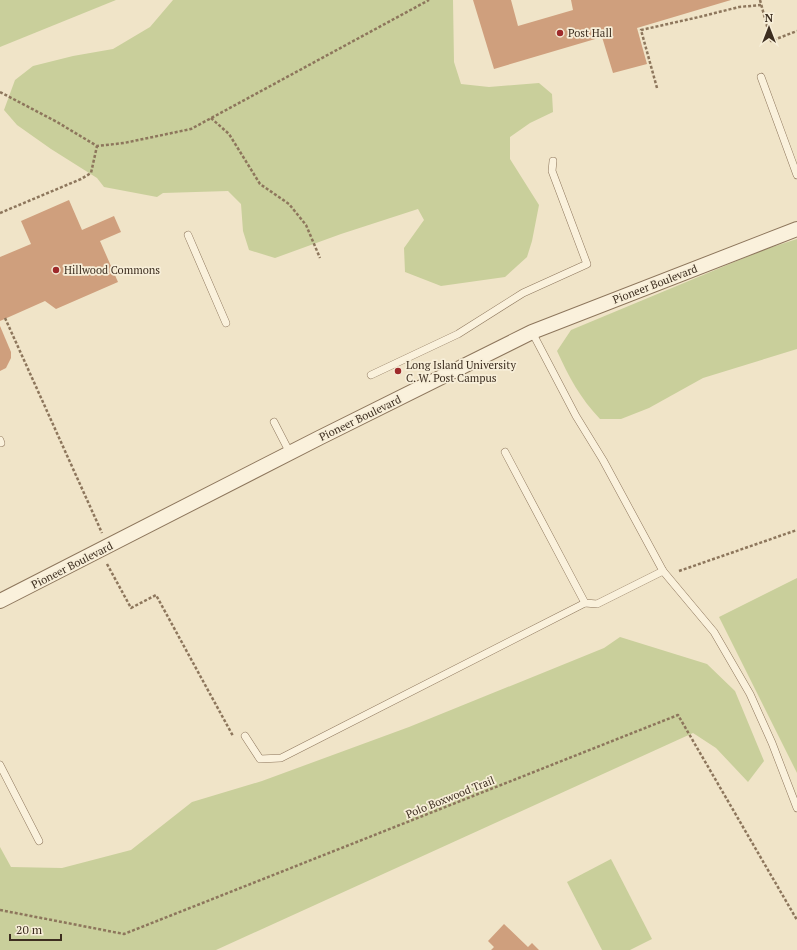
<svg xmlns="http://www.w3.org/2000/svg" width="797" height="950" font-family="'PT Serif',serif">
  <rect width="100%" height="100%" fill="#f0e4c8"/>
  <!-- green -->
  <g fill="#c9cf9b">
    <path d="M 0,0 L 116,0 L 0,47 Z"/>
    <path d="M 173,0 L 453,0 L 454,62 L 461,84 L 489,87 L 539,83 L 552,94 L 553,112 L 530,123 L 510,137 L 510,159 L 539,205 L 532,241 L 527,257 L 505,277 L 441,286 L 405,272 L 404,248 L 424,220 L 418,209 L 341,234 L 275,258 L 249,250 L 243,231 L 241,204 L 228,191 L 163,193 L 157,197 L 104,187 L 97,178 L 51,149 L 17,125 L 4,110 L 15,80 L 33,66 L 73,56 L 113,49 L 150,27 Z"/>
    <path d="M 797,239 L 797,349 L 703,378 L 649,408 L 621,419 L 600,419 C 580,398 569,377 557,351 L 571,330 L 763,250 Z"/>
    <path d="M 797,578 L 797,773 L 719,617 Z"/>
    <path d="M 620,637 L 707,664 L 735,691 L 764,761 L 748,782 L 716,748 L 693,733 L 216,950 L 0,950 L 0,847 L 11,867 L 62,868 L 131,850 L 192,802 L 262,781 L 409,727 L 604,648 Z"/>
    <path d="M 611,859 L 652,939 L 630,950 L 602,950 L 567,882 Z"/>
  </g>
  <!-- building -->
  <g fill="#cf9f7d">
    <path d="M 473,0 L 511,0 L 518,26 L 573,10 L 571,0 L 731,0 L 637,28 L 647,64 L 613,73 L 602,37 L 494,69 Z"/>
    <path d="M 69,200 L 82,230 L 114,216 L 121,232 L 100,241 L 118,282 L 56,309 L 45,301 L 0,321 L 0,257 L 31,244 L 21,221 Z"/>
    <path d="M 0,326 L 11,352 L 11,358 L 6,368 L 0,371 Z"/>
    <path d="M 504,924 L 528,947 L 532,943 L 539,950 L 491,950 L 494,947 L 488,941 Z"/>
  </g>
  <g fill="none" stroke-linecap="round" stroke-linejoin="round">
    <defs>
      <g id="service">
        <path d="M 761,77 L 797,175"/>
        <path d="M 188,235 L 226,323"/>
        <path d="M 532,332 L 576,416 L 603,460 L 663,571 L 714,632 L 750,694 L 772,743 L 797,808"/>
        <path d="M 371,375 L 458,334 L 523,293 L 587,264 L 552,171 L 553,161"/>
        <path d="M 274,422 L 290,453"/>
        <path d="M 0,440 L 1,443"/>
        <path d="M 505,452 L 585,603 L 597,604 L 663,571"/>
        <path d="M 245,736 L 260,759 L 281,758 L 585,603"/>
        <path d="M 0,765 L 39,841"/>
      </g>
      <path id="minor" d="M 0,601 L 319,438 L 532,332 L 797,229"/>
    </defs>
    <!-- service casing -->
    <use href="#service" stroke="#8d765c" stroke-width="8"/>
    <!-- minor casing -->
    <use href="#minor" stroke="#8d765c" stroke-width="16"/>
    <!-- path -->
    <g stroke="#8d765c" stroke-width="2.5" stroke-dasharray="3 2" stroke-linecap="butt">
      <path d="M 760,0 L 771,41 L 797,31"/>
      <path d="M 657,88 L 641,30 L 699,17 L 739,7 L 761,5"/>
      <path d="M 0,92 L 57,122 L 97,146 L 124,143 L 191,129 L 429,0"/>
      <path d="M 211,118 L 229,134 L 260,184 L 289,204 L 306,225 L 320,258"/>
      <path d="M 0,213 L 81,179 L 91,173 L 97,146"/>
      <path d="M 5,318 L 102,533"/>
      <path d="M 107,564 L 131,608 L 156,595 L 233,736"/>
      <path d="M 679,571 L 797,530"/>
      <path d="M 0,910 L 124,934 L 678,715 L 797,920"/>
    </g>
    <!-- service -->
    <use href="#service" stroke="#faf1dc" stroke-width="7"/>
    <!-- minor -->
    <use href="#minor" stroke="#faf1dc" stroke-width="14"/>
  </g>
  <!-- markers -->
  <g fill="#9e2a2b" stroke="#f7eed8" stroke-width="1.5">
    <circle cx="560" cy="33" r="4"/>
    <circle cx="56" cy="270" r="4"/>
    <circle cx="398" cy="371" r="4"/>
  </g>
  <g text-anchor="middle" stroke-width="3.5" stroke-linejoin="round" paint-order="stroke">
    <!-- poi labels -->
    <g font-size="11" fill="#3d2e20" stroke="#f7eed8" text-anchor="start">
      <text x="568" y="37">Post Hall</text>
      <text x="64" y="274">Hillwood Commons</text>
      <text x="406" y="369">Long Island University<tspan x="406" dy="13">C. W. Post Campus</tspan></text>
    </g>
    <!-- street labels -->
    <g font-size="11" fill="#3d2e20" stroke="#f7eed8">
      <text transform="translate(655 284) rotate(-21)" y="4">Pioneer Boulevard</text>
      <text transform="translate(360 418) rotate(-26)" y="4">Pioneer Boulevard</text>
      <text transform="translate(72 565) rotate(-27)" y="4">Pioneer Boulevard</text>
      <text transform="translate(450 797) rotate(-22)" y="4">Polo Boxwood Trail</text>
    </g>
  </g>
  <!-- north arrow -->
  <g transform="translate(769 28)" stroke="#f7eed8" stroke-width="3" paint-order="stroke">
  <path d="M0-3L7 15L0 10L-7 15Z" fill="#3d2e20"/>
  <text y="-6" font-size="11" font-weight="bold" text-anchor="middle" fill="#3d2e20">N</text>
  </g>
  <!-- scale -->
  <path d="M10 934v6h51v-6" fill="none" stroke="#3d2e20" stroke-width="2"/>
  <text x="16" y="934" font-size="12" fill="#3d2e20" stroke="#f7eed8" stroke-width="3" paint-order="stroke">20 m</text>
</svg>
